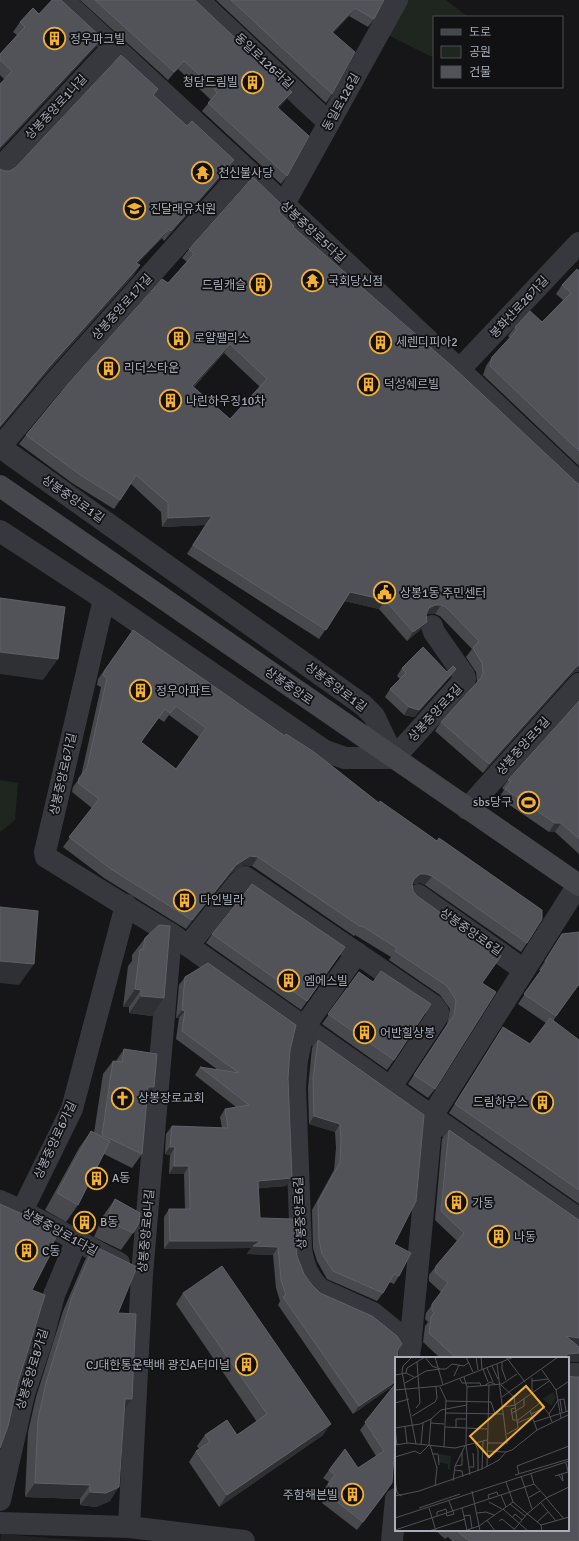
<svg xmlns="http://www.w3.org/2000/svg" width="579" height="1541" font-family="Signika,'Noto Sans KR',sans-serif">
  <rect width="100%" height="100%" fill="#161618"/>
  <!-- built -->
  <path fill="#222225" d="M 1,1534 L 89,1541 L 0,1541 Z"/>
  <!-- green -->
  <g fill="#1e261f">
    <path d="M 401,0 L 446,0 L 468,17 L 434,17 L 434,57 L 430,56 L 382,32 Z"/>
    <path d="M 0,780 L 18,783 L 15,820 L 0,832 Z"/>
  </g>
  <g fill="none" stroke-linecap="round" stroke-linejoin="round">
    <!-- street -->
    <g stroke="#37383d" stroke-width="22">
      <path d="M 63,0 L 284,204 L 579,483"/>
      <path d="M 198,0 L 329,123"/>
      <path d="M 0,168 L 113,47"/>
      <path d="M 284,204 L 397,0"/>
      <path d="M 459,370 L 579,243"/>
      <path d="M 0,447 L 363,705 L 374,716 L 394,758"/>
      <path d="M 0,447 L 52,385 L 245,169"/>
      <path d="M 0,531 L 104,599 L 325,751 L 345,758 L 394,758"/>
      <path d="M 104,599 L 45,852 L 46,857 L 171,934 L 579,1219"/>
      <path d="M 394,758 L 465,679 L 464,675 L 434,632 L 432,626"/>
      <path d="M 467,809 L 579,684"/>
      <path d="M 418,895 L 524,970"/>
      <path d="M 188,946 L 238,883 L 245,877 L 433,1005 L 438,1012 L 437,1017 L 391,1087"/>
      <path d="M 357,953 L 304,1027 L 297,1060 L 295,1087 L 301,1249 C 303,1264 309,1279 320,1289 L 373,1313 L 411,1344"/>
      <path d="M 0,1201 C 41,1219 79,1243 119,1263"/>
      <path d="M 22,1211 L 72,1109 L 126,905"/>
      <path d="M 409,1358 L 432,1116 L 578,885"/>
      <path d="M 568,1374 L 579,1374"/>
      <path d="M 0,1500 L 24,1394 L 43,1337 L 54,1295 L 76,1242"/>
      <path d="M 0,1523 L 129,1527 L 244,1541"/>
      <path d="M 129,1527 L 142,1274 L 171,934"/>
      <path d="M 392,1541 L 396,1499"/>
    </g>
    <!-- secondary -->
    <path stroke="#45474d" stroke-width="22" d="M 0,486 L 579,885"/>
  </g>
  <!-- wall -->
  <g fill="#47494d" fill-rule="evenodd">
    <path d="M 80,0 L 195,0 L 286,100 L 278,108 L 287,176 L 281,184 L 202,111 L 211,100 L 208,97 L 178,69 L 168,80 Z"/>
    <path d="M 216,0 L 384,0 L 374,19 L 368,27 L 349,16 L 333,33 L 332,94 L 326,103 Z"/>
    <path d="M 39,14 L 102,38 L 96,47 L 4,79 L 0,75 L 0,54 L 17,35 L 13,32 L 20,22 Z"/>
    <path d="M 158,89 L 154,95 L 187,126 L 234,160 L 228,169 L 164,241 L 162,238 L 137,264 L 134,275 L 43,377 L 0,428 L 0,169 L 4,171 L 10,171 Z"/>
    <path d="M 279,212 L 293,227 L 577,483 L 579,484 L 579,672 L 575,672 L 570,676 L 483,773 L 435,731 L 441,722 L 477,682 L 476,672 L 466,657 L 472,649 L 440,616 L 435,614 L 428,614 L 426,615 L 420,630 L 407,641 L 379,609 L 345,601 L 319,639 L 187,554 L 205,525 L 162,527 L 161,512 L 131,484 L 114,509 L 72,483 L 19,444 L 26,435 L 168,283 L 187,262 L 182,258 L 189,249 ZM 224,353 L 260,387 L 230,419 L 194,387 Z"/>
    <path d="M 579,271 L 579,466 L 483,375 L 486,366 L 492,357 L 510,338 L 508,336 L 515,327 L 542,322 L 563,300 L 556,294 L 562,285 Z"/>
    <path d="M 133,630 L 527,943 L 521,952 L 425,885 L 420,883 L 413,884 L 412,884 L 413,891 L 482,983 L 435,1089 L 428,1098 L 408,1084 L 447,1024 L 450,1009 L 440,995 L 389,960 L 391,957 L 355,935 L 354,936 L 252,866 L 244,865 L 230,874 L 186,929 L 104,878 L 63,847 L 92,808 L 72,792 L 73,787 L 81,776 L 101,687 L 97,685 L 98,679 ZM 169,715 L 199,737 L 176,769 L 141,742 L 158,718 L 164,722 Z"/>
    <path d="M 402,668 L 447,672 L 456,669 L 450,677 L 414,717 L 404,715 L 385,697 L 390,689 L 400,679 L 397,676 Z"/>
    <path d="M 579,701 L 579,854 L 555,832 L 549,832 L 499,798 L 504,790 L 502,788 L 508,780 Z"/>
    <path d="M 579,932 L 579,986 L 578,985 L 553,1021 L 579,1040 L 579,1204 L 449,1113 L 503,1027 L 530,1044 L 546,1023 L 518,1004 L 541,971 L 539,970 L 562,934 Z"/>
    <path d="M 212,934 L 345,947 L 301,1010 L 206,943 Z"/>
    <path d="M 145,938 L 164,998 L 152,1016 L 129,1013 L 129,1007 L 123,1007 L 128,966 L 132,961 L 132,955 Z"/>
    <path d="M 359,972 L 394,1060 L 387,1070 L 322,1024 Z"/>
    <path d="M 185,977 L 290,1050 L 288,1078 L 286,1186 L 258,1188 L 260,1218 L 297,1256 L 304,1274 L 312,1285 L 320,1293 L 402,1344 L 398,1351 L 396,1381 L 390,1388 L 353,1414 L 278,1305 L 280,1301 L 276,1288 L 273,1255 L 247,1254 L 251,1248 L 164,1249 L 164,1217 L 169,1209 L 185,1209 L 184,1174 L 169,1174 L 170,1155 L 165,1154 L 166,1134 L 172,1126 L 222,1128 L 220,1117 L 225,1109 L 236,1107 L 195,1075 L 200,1067 L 218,1070 L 176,1039 L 179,1018 L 176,1018 L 179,985 Z"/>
    <path d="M 318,1040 L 394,1244 L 399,1276 L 394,1284 L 389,1282 L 383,1293 L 377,1301 L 327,1279 L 317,1261 L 313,1248 L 312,1210 L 334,1170 L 336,1148 L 335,1132 L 309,1124 L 308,1087 L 312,1048 Z"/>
    <path d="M 124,1049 L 147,1096 L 142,1154 L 132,1168 L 104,1154 L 78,1205 L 66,1222 L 45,1210 L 79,1148 L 91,1131 L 94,1133 L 103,1074 L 113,1061 L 116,1061 Z"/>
    <path d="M 449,1130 L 579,1220 L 579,1361 L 578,1362 L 568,1358 L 440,1358 L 423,1342 L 425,1326 L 428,1322 L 425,1319 L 426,1313 L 441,1292 L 429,1281 L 429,1275 L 436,1266 L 457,1241 L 435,1220 L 442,1139 Z"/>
    <path d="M 115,1199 L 133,1233 L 121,1250 L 94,1237 L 103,1216 Z"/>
    <path d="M 94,1246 L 118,1313 L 124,1411 L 110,1501 L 96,1507 L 80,1505 L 80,1499 L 25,1497 L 28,1432 L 36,1397 L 63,1311 L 85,1260 Z"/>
    <path d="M 183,1293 L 323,1435 L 219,1507 L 189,1462 L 196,1451 L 199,1449 L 197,1446 L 205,1435 L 237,1435 L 257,1422 L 176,1304 Z"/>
    <path d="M 396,1383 L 387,1491 L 357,1530 L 322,1503 L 327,1495 L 322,1492 L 329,1482 L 323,1478 L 329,1470 L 358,1468 L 376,1456 L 360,1430 Z"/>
    <path d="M 435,1530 L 568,1530 L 579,1541 L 452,1541 L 448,1537 L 445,1539 Z"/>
  </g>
  <!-- shaded-wall -->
  <g fill="#2f3033">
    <path d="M 355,8 L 349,16 L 326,41 L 332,32 Z"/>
    <path d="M 102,38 L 96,47 L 0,150 L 0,147 Z"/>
    <path d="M 184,61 L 178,69 L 168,80 L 174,72 Z"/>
    <path d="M 292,92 L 286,100 L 272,116 L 277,107 Z"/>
    <path d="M 234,160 L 228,169 L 164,241 L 171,231 Z"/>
    <path d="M 169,229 L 162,238 L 129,272 L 136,263 Z"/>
    <path d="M 140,265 L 134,275 L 43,377 L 0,428 L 0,426 L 49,367 Z"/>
    <path d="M 230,344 L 224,353 L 186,395 L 192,386 Z"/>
    <path d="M 212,516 L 205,525 L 162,527 L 168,518 Z"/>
    <path d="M 350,592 L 385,600 L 379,609 L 344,601 Z"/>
    <path d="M 435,605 L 441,605 L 435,614 L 428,614 L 423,617 L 429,608 Z"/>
    <path d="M 427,622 L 420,630 L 407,641 L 413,632 Z"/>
    <path d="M 0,652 L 58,659 L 43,680 L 0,674 Z"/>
    <path d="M 579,665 L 579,672 L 575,672 L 570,676 L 483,773 L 489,764 L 576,667 Z"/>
    <path d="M 456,669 L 450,677 L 414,717 L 404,715 L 409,707 Z"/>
    <path d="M 555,823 L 561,823 L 555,832 L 549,832 Z"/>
    <path d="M 250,856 L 258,857 L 252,866 L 244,865 L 230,874 L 186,929 L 192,920 L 236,865 Z"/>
    <path d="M 420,874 L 426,874 L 432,876 L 425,885 L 420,883 L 413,884 L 408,888 L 414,879 Z"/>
    <path d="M 0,961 L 34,964 L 19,985 L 0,983 Z"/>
    <path d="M 135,989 L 141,990 L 129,1007 L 123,1007 Z"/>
    <path d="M 141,996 L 164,998 L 152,1016 L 129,1013 Z"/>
    <path d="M 182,1010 L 185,1011 L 179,1018 L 176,1018 Z"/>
    <path d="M 148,1087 L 154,1087 L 144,1101 Z"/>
    <path d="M 314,1116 L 340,1124 L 335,1132 L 309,1124 Z"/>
    <path d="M 170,1147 L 175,1147 L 170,1155 L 165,1154 Z"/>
    <path d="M 174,1166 L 189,1166 L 184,1174 L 169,1174 Z"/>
    <path d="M 292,1178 L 286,1186 L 253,1189 L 258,1181 Z"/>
    <path d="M 170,1241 L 261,1241 L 278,1247 L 273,1255 L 247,1254 L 251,1248 L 164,1249 Z"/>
    <path d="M 566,1336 L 579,1338 L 579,1348 Z"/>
    <path d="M 579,1353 L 579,1361 L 578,1362 L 568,1362 L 568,1358 L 564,1358 L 568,1354 Z"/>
    <path d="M 396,1381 L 390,1388 L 353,1414 L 359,1406 Z"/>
    <path d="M 125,1399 L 132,1399 L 122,1413 Z"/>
    <path d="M 331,1424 L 323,1435 L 219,1507 L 227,1495 Z"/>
    <path d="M 35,1483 L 90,1485 L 80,1499 L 25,1497 Z"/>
    <path d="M 392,1483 L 387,1491 L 357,1530 L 363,1522 Z"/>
    <path d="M 119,1487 L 110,1501 L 96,1507 L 80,1505 L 90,1492 Z"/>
  </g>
  <!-- building -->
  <g fill="#525359" stroke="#5f6168" fill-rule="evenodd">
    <path d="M 52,0 L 61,0 L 102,38 L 0,147 L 0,84 L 12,71 L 0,60 L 0,54 L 25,27 L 20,22 L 33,8 L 39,14 Z"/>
    <path d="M 95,0 L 195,0 L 292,92 L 277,107 L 309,136 L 287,176 L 208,103 L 217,93 L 214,88 L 184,61 L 174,72 Z"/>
    <path d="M 231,0 L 384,0 L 374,19 L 355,8 L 332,32 L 355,52 L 332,94 Z"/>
    <path d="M 121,55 L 158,89 L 153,95 L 187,126 L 192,121 L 234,160 L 171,231 L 169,229 L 136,263 L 140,265 L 49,367 L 0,426 L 0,169 L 4,171 L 10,171 L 16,167 Z"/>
    <path d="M 253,177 L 282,205 L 279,212 L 294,226 L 293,227 L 453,367 L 577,483 L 579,484 L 579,665 L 576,667 L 489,764 L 441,722 L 481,678 L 483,673 L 482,663 L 473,648 L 479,641 L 446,607 L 441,605 L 435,605 L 429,608 L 426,614 L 427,622 L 413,632 L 385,600 L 350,592 L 326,630 L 193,545 L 212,516 L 168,518 L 168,503 L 136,475 L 120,500 L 79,474 L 26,435 L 68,384 L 162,279 L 168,283 L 194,254 L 189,249 ZM 230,344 L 267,379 L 230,419 L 192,386 Z"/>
    <path d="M 577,269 L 579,271 L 579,451 L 490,366 L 492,357 L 517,330 L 515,327 L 530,311 L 542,322 L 571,293 L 562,285 Z"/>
    <path d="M 0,598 L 65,607 L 58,659 L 0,652 Z"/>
    <path d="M 133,630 L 285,736 L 286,734 L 314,752 L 379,803 L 380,801 L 437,841 L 439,838 L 542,910 L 542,919 L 527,943 L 432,876 L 426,874 L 420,874 L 414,879 L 412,884 L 413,891 L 417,896 L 501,956 L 482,983 L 496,992 L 435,1089 L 414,1075 L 454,1015 L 456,1000 L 447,986 L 395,951 L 397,948 L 362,926 L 361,927 L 258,857 L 250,856 L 236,865 L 192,920 L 111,869 L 69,837 L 99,799 L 78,783 L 79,778 L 87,768 L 107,678 L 103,675 L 105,670 ZM 176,706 L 206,728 L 176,769 L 141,742 L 165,709 L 170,713 Z"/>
    <path d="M 423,647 L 447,672 L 453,666 L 456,669 L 419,710 L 409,707 L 390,689 L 406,673 L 402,668 Z"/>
    <path d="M 579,701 L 579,839 L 561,823 L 555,823 L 505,789 L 511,781 L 508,780 Z"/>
    <path d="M 252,884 L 345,947 L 307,1001 L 212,934 Z"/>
    <path d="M 0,907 L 38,911 L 34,964 L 0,961 Z"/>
    <path d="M 159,925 L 170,926 L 164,998 L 141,996 L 141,990 L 135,989 L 140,949 L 143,950 L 145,938 Z"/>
    <path d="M 579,932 L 579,984 L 556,1016 L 524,994 L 547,962 L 545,961 L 562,934 Z"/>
    <path d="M 208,963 L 296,1025 L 290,1050 L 288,1078 L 292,1178 L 258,1181 L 260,1218 L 293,1219 L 297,1256 L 304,1274 L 312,1285 L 320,1293 L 372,1316 L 397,1336 L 402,1344 L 398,1349 L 397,1358 L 396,1358 L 396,1381 L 359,1406 L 283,1297 L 286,1295 L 281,1280 L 278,1247 L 253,1246 L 261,1241 L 170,1241 L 169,1209 L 190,1209 L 189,1166 L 174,1166 L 175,1147 L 170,1147 L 172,1126 L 228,1128 L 225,1109 L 249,1105 L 200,1067 L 239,1073 L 182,1031 L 185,1011 L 182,1010 L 185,977 Z"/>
    <path d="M 381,971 L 431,1004 L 394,1060 L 328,1014 L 359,972 L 373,982 Z"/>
    <path d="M 550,1018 L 579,1040 L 579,1190 L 455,1104 L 503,1027 L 530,1044 Z"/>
    <path d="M 318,1040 L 424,1115 L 416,1201 L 394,1244 L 411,1253 L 399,1276 L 394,1274 L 383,1293 L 333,1271 L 322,1254 L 319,1240 L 318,1202 L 340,1162 L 341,1140 L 340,1124 L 314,1116 L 313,1079 Z"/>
    <path d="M 124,1049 L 157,1054 L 154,1087 L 148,1087 L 142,1154 L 102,1135 L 113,1061 L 122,1062 Z"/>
    <path d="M 449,1130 L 579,1220 L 579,1338 L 566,1336 L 579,1347 L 579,1353 L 568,1354 L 564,1358 L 454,1358 L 455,1357 L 429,1333 L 431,1317 L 434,1313 L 432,1310 L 432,1304 L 448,1283 L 435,1272 L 436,1266 L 464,1233 L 441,1211 Z"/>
    <path d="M 91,1131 L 110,1141 L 78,1205 L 57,1193 Z"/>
    <path d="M 115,1199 L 140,1213 L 139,1223 L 133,1233 L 106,1220 Z"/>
    <path d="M 0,1204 L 22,1214 L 58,1234 L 48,1252 L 51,1253 L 32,1290 L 45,1295 L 18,1382 L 8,1426 L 0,1448 Z"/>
    <path d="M 94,1246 L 137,1267 L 118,1313 L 136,1314 L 132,1399 L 125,1399 L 119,1487 L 106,1493 L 90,1492 L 90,1485 L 35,1483 L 38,1419 L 46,1383 L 72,1297 Z"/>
    <path d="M 222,1266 L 331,1424 L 227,1495 L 196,1451 L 210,1442 L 205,1435 L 227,1420 L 237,1435 L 267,1414 L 183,1293 Z"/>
    <path d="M 568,1376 L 574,1377 L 579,1377 L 579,1541 L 469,1541 L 456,1530 L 568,1530 Z"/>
    <path d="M 396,1383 L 396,1428 L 392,1483 L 363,1522 L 328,1495 L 333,1488 L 328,1484 L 335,1475 L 329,1470 L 345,1449 L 358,1468 L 384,1451 L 365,1422 Z"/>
  </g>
  <!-- icons -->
  <defs>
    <symbol id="building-ring" viewBox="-11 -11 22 22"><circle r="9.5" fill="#111113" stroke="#f2b134" stroke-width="1.5"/><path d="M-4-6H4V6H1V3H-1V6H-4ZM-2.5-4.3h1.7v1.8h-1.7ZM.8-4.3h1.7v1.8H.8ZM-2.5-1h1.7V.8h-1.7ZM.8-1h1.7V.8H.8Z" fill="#f2b134"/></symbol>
    <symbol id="temple-ring" viewBox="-11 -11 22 22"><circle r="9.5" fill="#111113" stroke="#f2b134" stroke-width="1.5"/><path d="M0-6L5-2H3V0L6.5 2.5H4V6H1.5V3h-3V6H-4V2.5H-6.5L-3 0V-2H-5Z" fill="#f2b134"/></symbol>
    <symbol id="school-ring" viewBox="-11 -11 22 22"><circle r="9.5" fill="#111113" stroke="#f2b134" stroke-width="1.5"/><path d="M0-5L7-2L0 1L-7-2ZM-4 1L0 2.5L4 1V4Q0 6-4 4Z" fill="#f2b134"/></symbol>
    <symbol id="civic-ring" viewBox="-11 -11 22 22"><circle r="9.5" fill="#111113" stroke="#f2b134" stroke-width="1.5"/><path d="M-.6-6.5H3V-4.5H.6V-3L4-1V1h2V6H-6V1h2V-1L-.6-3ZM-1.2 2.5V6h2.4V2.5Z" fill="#f2b134"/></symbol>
    <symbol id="stadium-ring" viewBox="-11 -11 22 22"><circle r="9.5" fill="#111113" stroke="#f2b134" stroke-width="1.5"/><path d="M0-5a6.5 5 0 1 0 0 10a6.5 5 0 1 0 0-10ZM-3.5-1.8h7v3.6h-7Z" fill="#f2b134"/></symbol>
    <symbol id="church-ring" viewBox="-11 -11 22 22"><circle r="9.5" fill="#111113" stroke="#f2b134" stroke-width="1.5"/><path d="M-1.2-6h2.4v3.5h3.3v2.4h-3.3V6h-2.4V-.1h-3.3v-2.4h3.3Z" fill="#f2b134"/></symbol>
  </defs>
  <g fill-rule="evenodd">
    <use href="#building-ring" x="42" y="26" width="25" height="25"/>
    <use href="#building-ring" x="240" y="70" width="25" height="25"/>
    <use href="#temple-ring" x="190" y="160" width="25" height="25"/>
    <use href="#school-ring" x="122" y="196" width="25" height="25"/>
    <use href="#temple-ring" x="300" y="268" width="25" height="25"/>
    <use href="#building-ring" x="248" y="272" width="25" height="25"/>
    <use href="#building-ring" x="166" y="326" width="25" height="25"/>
    <use href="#building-ring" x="368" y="330" width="25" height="25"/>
    <use href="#building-ring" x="96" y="356" width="25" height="25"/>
    <use href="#building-ring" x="356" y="372" width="25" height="25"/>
    <use href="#building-ring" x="158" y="388" width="25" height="25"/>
    <use href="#civic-ring" x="372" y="580" width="25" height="25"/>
    <use href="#building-ring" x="128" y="678" width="25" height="25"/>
    <use href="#stadium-ring" x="516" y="790" width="25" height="25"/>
    <use href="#building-ring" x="172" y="888" width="25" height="25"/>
    <use href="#building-ring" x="276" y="968" width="25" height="25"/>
    <use href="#building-ring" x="352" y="1020" width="25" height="25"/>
    <use href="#church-ring" x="110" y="1086" width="25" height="25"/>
    <use href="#building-ring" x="530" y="1090" width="25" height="25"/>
    <use href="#building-ring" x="84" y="1166" width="25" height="25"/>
    <use href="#building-ring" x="444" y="1190" width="25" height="25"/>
    <use href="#building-ring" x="72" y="1210" width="25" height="25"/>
    <use href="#building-ring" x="486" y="1224" width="25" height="25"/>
    <use href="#building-ring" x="14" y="1238" width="25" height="25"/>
    <use href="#building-ring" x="234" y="1352" width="25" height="25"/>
    <use href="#building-ring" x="340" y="1482" width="25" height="25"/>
  </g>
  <g text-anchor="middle" stroke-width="3.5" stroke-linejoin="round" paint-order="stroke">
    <!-- poi labels -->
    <g font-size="12" fill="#a8adb8" stroke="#111113" text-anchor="start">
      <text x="70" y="43">정우파크빌</text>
      <text x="238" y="86" text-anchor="end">청담드림빌</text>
      <text x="218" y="177">천신불사당</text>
      <text x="150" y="213">진달래유치원</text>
      <text x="328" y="285">국회당신점</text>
      <text x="246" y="289" text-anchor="end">드림캐슬</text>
      <text x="194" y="342">로얄팰리스</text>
      <text x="396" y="346">세렌디피아2</text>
      <text x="124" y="372">리더스타운</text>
      <text x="384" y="388">덕성쉐르빌</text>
      <text x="186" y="405">나린하우징10차</text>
      <text x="400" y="597">상봉1동 주민센터</text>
      <text x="156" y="695">정우아파트</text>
      <text x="512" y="806" text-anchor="end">sbs당구</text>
      <text x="200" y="904">다인빌라</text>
      <text x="304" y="985">엠에스빌</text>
      <text x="380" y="1037">어반힐상봉</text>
      <text x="138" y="1102">상봉장로교회</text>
      <text x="528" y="1106" text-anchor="end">드림하우스</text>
      <text x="112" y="1182">A동</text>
      <text x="472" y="1207">가동</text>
      <text x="100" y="1226">B동</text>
      <text x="514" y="1241">나동</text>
      <text x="42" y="1255">C동</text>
      <text x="230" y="1369" text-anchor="end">CJ대한통운택배 광진A터미널</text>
      <text x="338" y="1499" text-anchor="end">주함해븐빌</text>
    </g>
    <!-- street labels -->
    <g font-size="12" fill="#a8adb8" stroke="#111113">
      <text transform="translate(264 61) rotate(43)" y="4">동일로126라길</text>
      <text transform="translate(341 102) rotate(-61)" y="4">동일로126길</text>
      <text transform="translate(56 107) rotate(-47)" y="4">상봉중앙로1나길</text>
      <text transform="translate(313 232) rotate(43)" y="4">상봉중앙로5다길</text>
      <text transform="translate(122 307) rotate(-48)" y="4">상봉중앙로1가길</text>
      <text transform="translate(519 307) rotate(-47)" y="4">봉화산로26가길</text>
      <text transform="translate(73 499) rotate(35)" y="4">상봉중앙로1길</text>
      <text transform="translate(289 686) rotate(35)" y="4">상봉중앙로</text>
      <text transform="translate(336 687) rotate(37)" y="4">상봉중앙로1길</text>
      <text transform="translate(435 713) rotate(-47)" y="4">상봉중앙로3길</text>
      <text transform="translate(523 746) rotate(-48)" y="4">상봉중앙로5길</text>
      <text transform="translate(63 774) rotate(-77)" y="4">상봉중앙로6가길</text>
      <text transform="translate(471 932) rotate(35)" y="4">상봉중앙로6길</text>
      <text transform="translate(55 1140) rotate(-65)" y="4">상봉중앙로6가길</text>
      <text transform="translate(300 1213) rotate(-93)" y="4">상봉중앙로6길</text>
      <text transform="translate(146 1231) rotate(-85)" y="4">상봉중앙로6나길</text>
      <text transform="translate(60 1232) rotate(29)" y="4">상봉중앙로1다길</text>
      <text transform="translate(32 1369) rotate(-73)" y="4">상봉중앙로8가길</text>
    </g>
  </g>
  <!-- overview -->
  <g transform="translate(395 1357)">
    <rect width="174" height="174" fill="#161618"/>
    <path d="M 158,35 L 161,40 L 156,49 L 148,42 ZM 44,97 L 56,99 L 55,113 L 53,112 L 53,107 L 43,105 Z" fill="#1e261f"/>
    <path fill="none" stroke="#505258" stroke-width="1" d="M 17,0 L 8,9 L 7,15 L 21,87M 30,0 L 37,9 L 45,12 L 51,12 L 57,7 L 69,9 L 74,5M 40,0 L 48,28M 71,0 L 78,15M 81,0 L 83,13M 86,0 L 87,12M 111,0 L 130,25M 107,5 L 107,12 L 111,23M 102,7 L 112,87M 97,9 L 103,22M 92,11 L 98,25M 88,12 L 93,25M 147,13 L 161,33 L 166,61M 11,16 L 12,11 L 30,0M 0,18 L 11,16 L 19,20M 59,19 L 64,8M 69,20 L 72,30 L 71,88 L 75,118M 137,21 L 137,36 L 154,57 L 157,65M 65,22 L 67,26 L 85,26 L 86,29M 137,24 L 153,22M 10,26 L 31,14 L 45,12M 106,28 L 119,40 L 123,71 L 112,77M 89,29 L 95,25 L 100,27M 45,30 L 51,43 L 49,90M 72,30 L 107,27 L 122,17M 0,33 L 45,29 L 119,0M 161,33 L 174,24M 107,40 L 163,0M 165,43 L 167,55M 51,44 L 96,45 L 100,57M 0,46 L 14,42M 108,50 L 120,48 L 154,24M 21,51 L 25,46 L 22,5M 120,51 L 116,52 L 118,63 L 122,63M 135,54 L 142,73M 50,56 L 108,57M 117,56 L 129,49 L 129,42M 136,57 L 149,51M 154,57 L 163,43 L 169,42 L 171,54M 17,59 L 40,45 L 42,41 L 41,30M 122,64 L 145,46M 139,65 L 173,54M 36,66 L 49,67M 122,66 L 137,60M 10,70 L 12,86M 50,70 L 92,72M 61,70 L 61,62 L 71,62M 0,71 L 25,67 L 36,62 L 46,53 L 72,48M 0,72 L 2,88M 80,86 L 83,93 L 83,114M 92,86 L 110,86M 26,87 L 28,66M 0,88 L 13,86 L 60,91 L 92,83M 35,88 L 42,111 L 40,129M 92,94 L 111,95M 37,97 L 43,97 L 44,108M 0,100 L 20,94 L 25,97 L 34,88 L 36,62M 171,106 L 174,118M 60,109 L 67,108 L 67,95M 74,110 L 79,110 L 78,96M 92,110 L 94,28M 87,112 L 88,84M 59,113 L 67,114 L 68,120M 124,117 L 122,109 L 174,89M 136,117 L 139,127 L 152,141M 120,118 L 174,102M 164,118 L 168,124 L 167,117M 126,119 L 137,152M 160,119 L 173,115M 0,123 L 2,136 L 7,139M 58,124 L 60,109 L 70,89M 111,125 L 118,145 L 146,168 L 147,174M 77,134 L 85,174M 106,138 L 111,150M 0,139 L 24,134 L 87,112 L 104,103 L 111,95 L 117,93 L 142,73 L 173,58M 133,141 L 145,134M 151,141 L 169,162M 94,142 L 93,138 L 102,135 L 103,138M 94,145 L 107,152M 146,146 L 161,164M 115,147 L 130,159M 24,151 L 65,137M 34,151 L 41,174M 67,151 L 72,173M 108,152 L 133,174M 51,156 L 52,159 L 59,157 L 54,144M 82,156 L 91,155 L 99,158M 42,159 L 42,155 L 51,152 L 52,156M 69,159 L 75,158 L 77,171M 118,160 L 120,157 L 127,163M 0,161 L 174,104M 92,163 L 100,174M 104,164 L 107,162 L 119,172M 142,165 L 153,155M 146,168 L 174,160M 0,173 L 139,127M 34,174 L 70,162M 69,174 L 84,169 L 118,145M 118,174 L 132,157 L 151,141 L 174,130"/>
    <path fill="#f2b134" fill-opacity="0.15" stroke="#f2b134" stroke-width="2" d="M 131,29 L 149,50 L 94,100 L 75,79 Z"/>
    <rect width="174" height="174" fill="none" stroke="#a8adb8" stroke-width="2"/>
  </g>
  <!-- legend -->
  <rect x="433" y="16" width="130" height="72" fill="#111113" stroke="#4d4f55"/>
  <rect x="441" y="29" width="20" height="6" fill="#45474d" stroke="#4d4f55"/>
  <text x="469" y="36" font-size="12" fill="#a8adb8">도로</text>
  <rect x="441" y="46" width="20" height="12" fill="#1e261f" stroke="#4d4f55"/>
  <text x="469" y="56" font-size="12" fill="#a8adb8">공원</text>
  <rect x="441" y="66" width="20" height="12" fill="#525359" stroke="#4d4f55"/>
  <text x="469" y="76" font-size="12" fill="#a8adb8">건물</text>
</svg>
